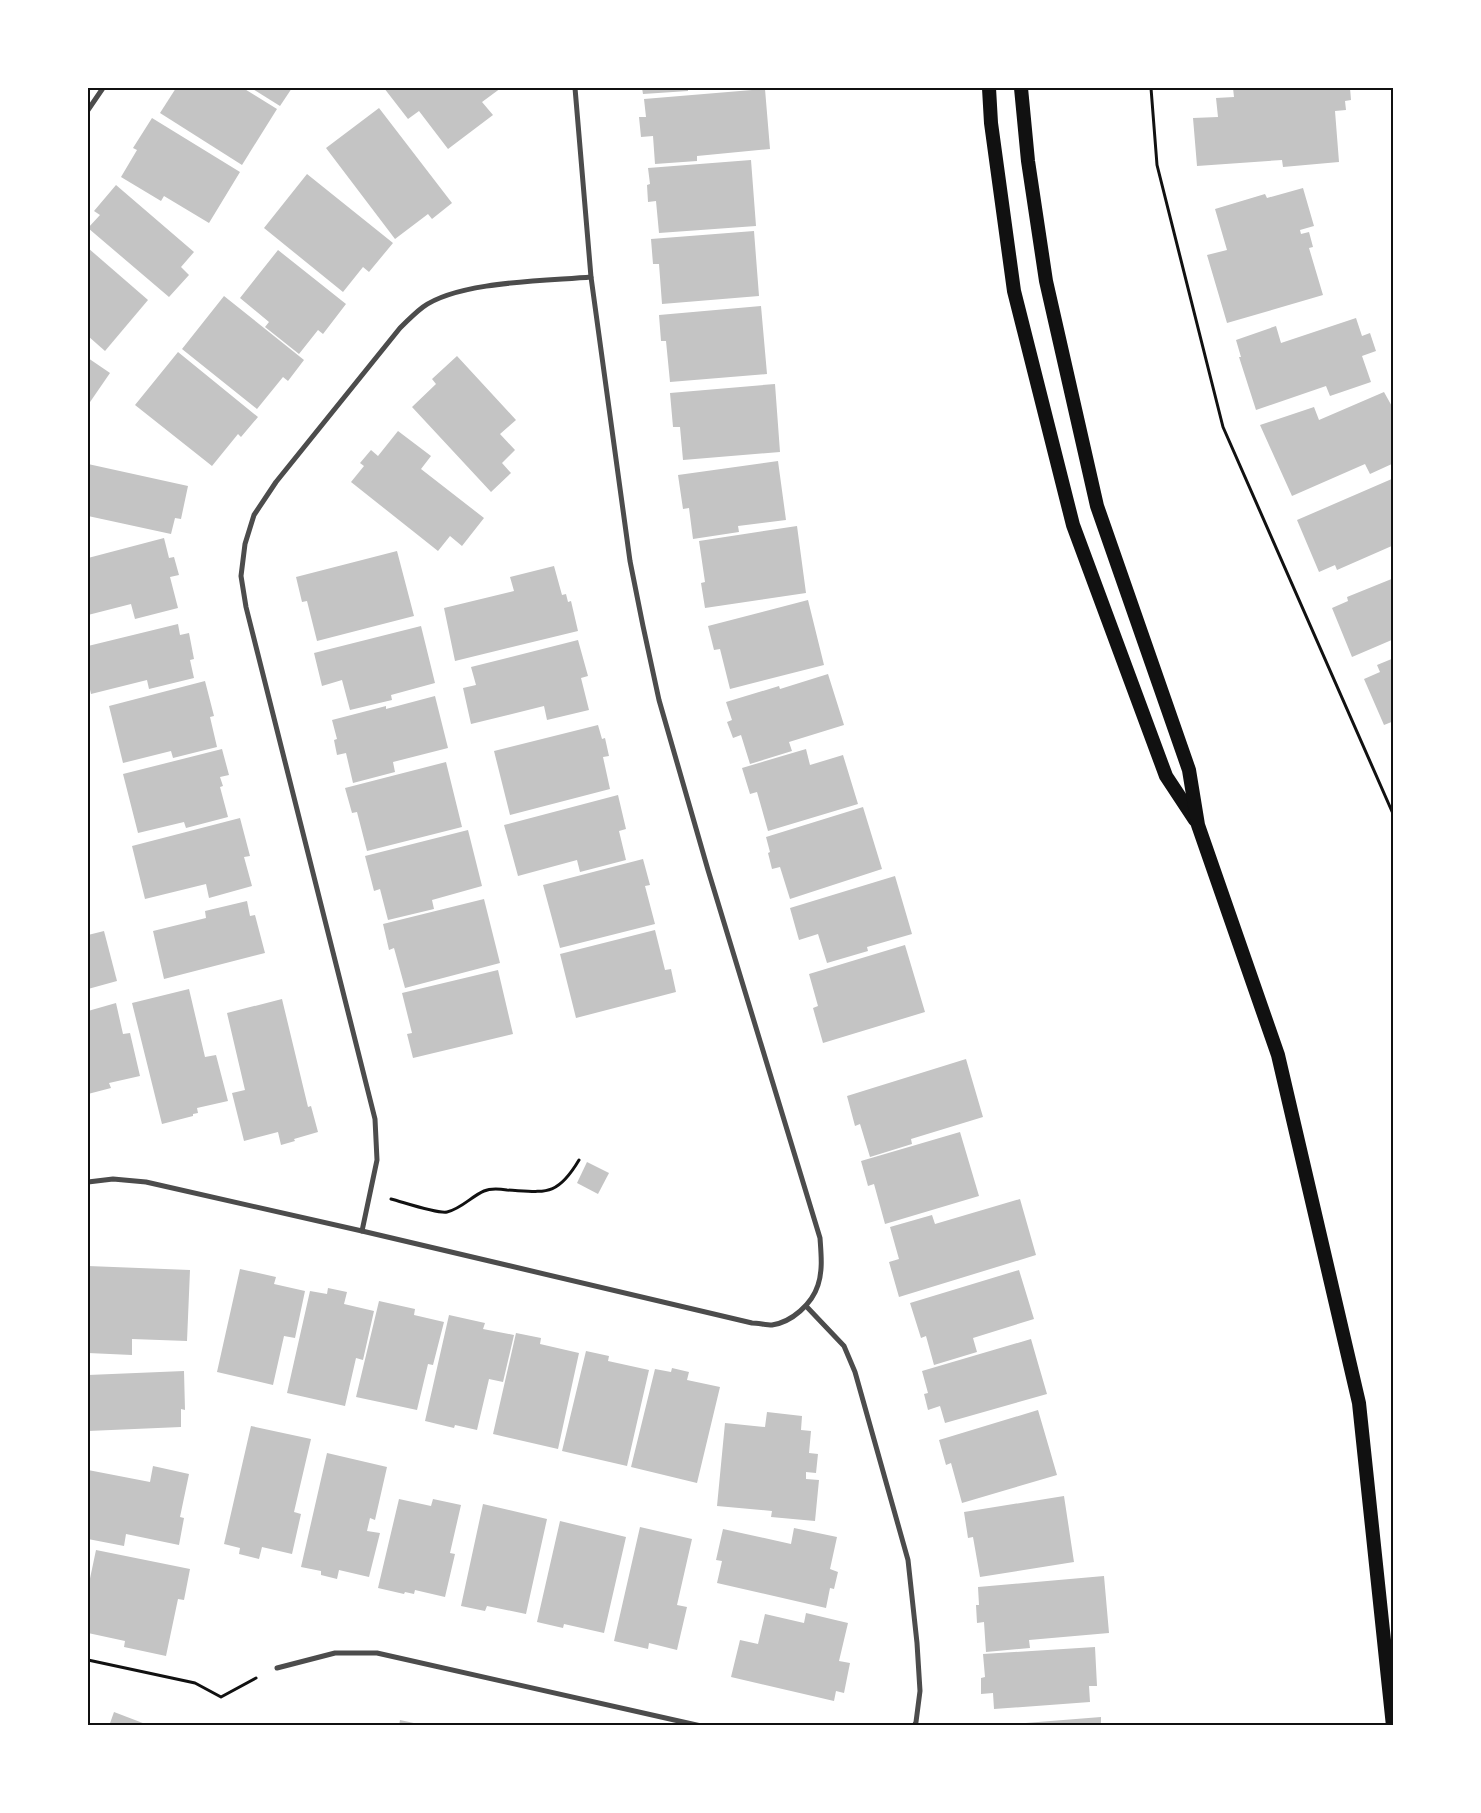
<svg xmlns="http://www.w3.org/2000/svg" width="1481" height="1813" font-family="'Nunito Sans',sans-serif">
  <rect width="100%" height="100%" fill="#fff"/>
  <!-- building -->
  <g fill="#c4c4c4">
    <path d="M 176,88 L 243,88 L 277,109 L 242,165 L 160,113 Z"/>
    <path d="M 251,88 L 292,88 L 280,106 Z"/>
    <path d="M 384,88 L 501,88 L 482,102 L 493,115 L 448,149 L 419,111 L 408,119 Z"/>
    <path d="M 642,88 L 688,88 L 688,91 L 643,94 Z"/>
    <path d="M 1233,88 L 1350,88 L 1351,100 L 1345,101 L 1346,110 L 1335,111 L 1339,162 L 1283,167 L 1282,160 L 1197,166 L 1193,118 L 1218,117 L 1216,98 L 1234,97 Z"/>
    <path d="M 765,89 L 770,149 L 697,156 L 697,161 L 655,164 L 653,136 L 641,137 L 639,117 L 646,117 L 644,99 Z"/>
    <path d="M 379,108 L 452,203 L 432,219 L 428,214 L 395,239 L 326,148 Z"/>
    <path d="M 152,118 L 240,172 L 209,223 L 164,196 L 161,201 L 121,177 L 137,150 L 133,148 Z"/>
    <path d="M 751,160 L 756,226 L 659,233 L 656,201 L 648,202 L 647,185 L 650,184 L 648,168 Z"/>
    <path d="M 307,174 L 393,243 L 369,272 L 363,267 L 343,292 L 264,228 Z"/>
    <path d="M 116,185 L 194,252 L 181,267 L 189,275 L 169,297 L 88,228 L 100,215 L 94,211 Z"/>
    <path d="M 1303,188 L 1314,226 L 1300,230 L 1301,234 L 1309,232 L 1313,247 L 1309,248 L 1323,295 L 1227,323 L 1207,255 L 1227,250 L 1215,209 L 1265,194 L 1267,198 Z"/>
    <path d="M 754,231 L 759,296 L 662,304 L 659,264 L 653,264 L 651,239 Z"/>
    <path d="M 88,248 L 148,300 L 105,351 L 88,336 Z"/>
    <path d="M 278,250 L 346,304 L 323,334 L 318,330 L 299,354 L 265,327 L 269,322 L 240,298 Z"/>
    <path d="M 224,296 L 304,360 L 288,381 L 283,377 L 257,409 L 182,349 Z"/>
    <path d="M 761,306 L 767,374 L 670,382 L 666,341 L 661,341 L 659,315 Z"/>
    <path d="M 1356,318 L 1362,336 L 1370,333 L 1376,351 L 1362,356 L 1371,382 L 1330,396 L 1326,386 L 1256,410 L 1239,357 L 1241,357 L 1236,340 L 1276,326 L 1281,343 Z"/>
    <path d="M 178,352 L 258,417 L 241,437 L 238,434 L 212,466 L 135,405 Z"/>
    <path d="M 457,356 L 516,420 L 500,434 L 515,450 L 502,463 L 511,473 L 491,492 L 412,407 L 436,384 L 432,379 Z"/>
    <path d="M 88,358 L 110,373 L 88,405 Z"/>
    <path d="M 775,384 L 780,452 L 683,460 L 680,427 L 673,427 L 670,393 Z"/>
    <path d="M 1384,392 L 1394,410 L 1394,463 L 1370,474 L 1365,464 L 1292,496 L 1260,425 L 1314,407 L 1319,420 Z"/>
    <path d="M 398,431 L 431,456 L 421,469 L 484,518 L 462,546 L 450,536 L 438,551 L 351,482 L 364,466 L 360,463 L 371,450 L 378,456 Z"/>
    <path d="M 778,461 L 786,520 L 738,526 L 739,532 L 693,539 L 689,508 L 683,509 L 678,475 Z"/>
    <path d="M 88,464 L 188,486 L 181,519 L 175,518 L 171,534 L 88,516 Z"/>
    <path d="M 1394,478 L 1394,545 L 1337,570 L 1335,565 L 1319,572 L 1297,520 Z"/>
    <path d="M 797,526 L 806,593 L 705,608 L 701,583 L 705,582 L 699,541 Z"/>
    <path d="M 164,538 L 169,558 L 174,557 L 179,575 L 170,577 L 178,608 L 135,619 L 131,604 L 88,615 L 88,558 Z"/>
    <path d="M 397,551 L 414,616 L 317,641 L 307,601 L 302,602 L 296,577 Z"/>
    <path d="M 554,566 L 562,595 L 566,594 L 568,602 L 571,601 L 578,631 L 455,661 L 444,608 L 514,591 L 510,577 Z"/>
    <path d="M 1394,578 L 1394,639 L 1352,657 L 1332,608 L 1348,601 L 1347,597 Z"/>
    <path d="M 808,600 L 824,665 L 730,689 L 720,649 L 714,650 L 708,626 Z"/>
    <path d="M 178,624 L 180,635 L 189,633 L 194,659 L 190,660 L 194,678 L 149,689 L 147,680 L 91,694 L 88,681 L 88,646 Z"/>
    <path d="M 421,626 L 435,683 L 391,695 L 392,700 L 350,710 L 342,680 L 322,686 L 314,653 Z"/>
    <path d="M 578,640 L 588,676 L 581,678 L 589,710 L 547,720 L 544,706 L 471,724 L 463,688 L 476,685 L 471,667 Z"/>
    <path d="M 1394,658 L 1394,721 L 1384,725 L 1364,679 L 1380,672 L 1377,665 Z"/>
    <path d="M 828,674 L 844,725 L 789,742 L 792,751 L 750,764 L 741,735 L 733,738 L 727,722 L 732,720 L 726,702 L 779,686 L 780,689 Z"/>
    <path d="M 205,681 L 214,716 L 210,717 L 217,747 L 173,758 L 171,751 L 123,763 L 109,706 Z"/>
    <path d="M 435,696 L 448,748 L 393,762 L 395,772 L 353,783 L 346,753 L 337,755 L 334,740 L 337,739 L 332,720 L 386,706 L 386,709 Z"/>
    <path d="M 598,725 L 602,739 L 605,738 L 609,756 L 603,757 L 610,789 L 510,815 L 494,751 Z"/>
    <path d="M 222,749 L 229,775 L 220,777 L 223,786 L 220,787 L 228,817 L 186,828 L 184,822 L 138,833 L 123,774 Z"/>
    <path d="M 806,749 L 810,765 L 843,755 L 858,804 L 768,831 L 757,792 L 750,794 L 742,768 Z"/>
    <path d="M 446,762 L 462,827 L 367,851 L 357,812 L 352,813 L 345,788 Z"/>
    <path d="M 618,795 L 626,829 L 619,831 L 626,860 L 580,872 L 577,860 L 518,876 L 504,825 Z"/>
    <path d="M 863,807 L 882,869 L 790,899 L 780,867 L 772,869 L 768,853 L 770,852 L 766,837 Z"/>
    <path d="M 240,818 L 250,856 L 244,857 L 252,886 L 209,898 L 206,884 L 145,899 L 132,846 Z"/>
    <path d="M 468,830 L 482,886 L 432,900 L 434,909 L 388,920 L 380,889 L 374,891 L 365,856 Z"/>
    <path d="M 643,859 L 650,885 L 645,886 L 655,924 L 560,948 L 543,885 Z"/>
    <path d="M 895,876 L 912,934 L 867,947 L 868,951 L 827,963 L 818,934 L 799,940 L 790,908 Z"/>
    <path d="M 484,899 L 500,963 L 405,988 L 394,948 L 389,950 L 383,924 Z"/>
    <path d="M 247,901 L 250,916 L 255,915 L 265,953 L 164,979 L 153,931 L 206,918 L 205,911 Z"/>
    <path d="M 655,930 L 665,970 L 671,969 L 676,992 L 576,1018 L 560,954 Z"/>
    <path d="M 104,931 L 117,981 L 88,989 L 88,935 Z"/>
    <path d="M 905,945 L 925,1012 L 823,1043 L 813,1008 L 818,1006 L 809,974 Z"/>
    <path d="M 498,970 L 513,1034 L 413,1058 L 407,1034 L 412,1033 L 402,993 Z"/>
    <path d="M 189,989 L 205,1057 L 216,1055 L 228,1101 L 197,1108 L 198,1113 L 193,1114 L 193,1116 L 162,1124 L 132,1003 Z"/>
    <path d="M 282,999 L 308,1107 L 311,1106 L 318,1132 L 294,1139 L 295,1141 L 281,1145 L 278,1132 L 244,1141 L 232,1093 L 245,1090 L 227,1013 Z"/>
    <path d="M 116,1003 L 123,1034 L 130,1033 L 140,1076 L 109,1083 L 111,1088 L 88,1094 L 88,1011 Z"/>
    <path d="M 966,1059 L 983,1117 L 911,1139 L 912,1144 L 870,1157 L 860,1124 L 855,1126 L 847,1096 Z"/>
    <path d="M 960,1132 L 979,1196 L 885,1224 L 874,1184 L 868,1186 L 861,1161 Z"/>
    <path d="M 587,1162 L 609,1173 L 598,1194 L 577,1183 Z"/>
    <path d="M 1020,1199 L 1036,1255 L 899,1297 L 889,1262 L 899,1259 L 890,1227 L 932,1215 L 935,1224 Z"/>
    <path d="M 88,1266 L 190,1270 L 187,1341 L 132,1339 L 132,1355 L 88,1353 L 89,1319 L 88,1319 Z"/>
    <path d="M 240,1269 L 276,1277 L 274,1284 L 305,1291 L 295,1338 L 284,1336 L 273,1385 L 217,1372 Z"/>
    <path d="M 1019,1270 L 1034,1319 L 973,1338 L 977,1352 L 934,1365 L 926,1336 L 921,1338 L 910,1303 Z"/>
    <path d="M 328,1288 L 347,1292 L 344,1304 L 374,1311 L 363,1360 L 356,1358 L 345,1406 L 287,1393 L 310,1291 L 327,1294 Z"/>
    <path d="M 379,1301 L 415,1309 L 414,1315 L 444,1322 L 433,1365 L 428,1364 L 417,1410 L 356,1397 Z"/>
    <path d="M 449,1315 L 485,1323 L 483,1329 L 514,1335 L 503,1382 L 489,1379 L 477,1430 L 455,1425 L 454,1428 L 425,1421 Z"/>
    <path d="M 516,1333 L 541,1338 L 540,1344 L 579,1353 L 558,1449 L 493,1434 Z"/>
    <path d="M 1031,1339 L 1047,1394 L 945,1423 L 940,1406 L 928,1410 L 924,1394 L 928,1393 L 922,1371 Z"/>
    <path d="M 586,1351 L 609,1356 L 608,1361 L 649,1370 L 627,1466 L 562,1451 Z"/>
    <path d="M 672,1368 L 689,1372 L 687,1380 L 720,1387 L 697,1483 L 631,1467 L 655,1369 L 671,1372 Z"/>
    <path d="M 184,1371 L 185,1410 L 181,1409 L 181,1427 L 88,1431 L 88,1375 Z"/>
    <path d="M 1038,1410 L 1057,1475 L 962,1503 L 951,1463 L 946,1465 L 939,1440 Z"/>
    <path d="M 767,1412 L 802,1416 L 801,1430 L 811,1431 L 809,1453 L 818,1454 L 816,1473 L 806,1472 L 806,1479 L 819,1480 L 815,1521 L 771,1517 L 772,1511 L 717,1506 L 725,1423 L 765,1427 Z"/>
    <path d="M 251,1426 L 311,1439 L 294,1512 L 301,1514 L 292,1554 L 262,1547 L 259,1559 L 239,1554 L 240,1548 L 224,1544 Z"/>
    <path d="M 327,1453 L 387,1467 L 375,1520 L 370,1518 L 367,1531 L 380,1533 L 369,1577 L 339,1570 L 337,1579 L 321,1575 L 321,1571 L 301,1567 Z"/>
    <path d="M 153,1466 L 189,1474 L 180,1517 L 184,1518 L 179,1545 L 126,1534 L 124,1546 L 88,1539 L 88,1470 L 150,1482 Z"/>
    <path d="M 1064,1496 L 1074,1562 L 980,1577 L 973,1537 L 968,1538 L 964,1512 Z"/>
    <path d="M 399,1499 L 431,1506 L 433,1499 L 461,1505 L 450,1553 L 455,1554 L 445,1597 L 415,1590 L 414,1594 L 405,1592 L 404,1594 L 378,1588 Z"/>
    <path d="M 483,1504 L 547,1519 L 526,1614 L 487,1606 L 485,1611 L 461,1606 Z"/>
    <path d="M 560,1521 L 626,1537 L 604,1633 L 564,1624 L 563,1628 L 537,1622 Z"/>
    <path d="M 640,1527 L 692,1539 L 677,1605 L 687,1607 L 677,1650 L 649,1643 L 648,1649 L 614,1641 Z"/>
    <path d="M 794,1528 L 837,1537 L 830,1569 L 838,1572 L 834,1589 L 830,1588 L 826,1608 L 717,1583 L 722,1561 L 716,1560 L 723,1529 L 791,1544 Z"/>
    <path d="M 96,1550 L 190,1569 L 184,1600 L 178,1599 L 166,1656 L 124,1647 L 125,1641 L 88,1633 L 88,1588 Z"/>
    <path d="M 1104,1576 L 1109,1633 L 1029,1640 L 1030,1648 L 986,1652 L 984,1622 L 977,1623 L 976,1605 L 979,1605 L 978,1587 Z"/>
    <path d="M 806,1613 L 848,1623 L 839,1661 L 850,1663 L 844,1693 L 836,1691 L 834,1701 L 731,1677 L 740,1640 L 758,1644 L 765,1614 L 804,1623 Z"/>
    <path d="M 1095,1647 L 1097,1686 L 1089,1686 L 1090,1702 L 994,1709 L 993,1693 L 981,1694 L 981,1678 L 985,1677 L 983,1654 Z"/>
    <path d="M 114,1712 L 148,1725 L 148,1726 L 109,1726 Z"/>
    <path d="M 1101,1717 L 1101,1726 L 1014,1726 L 1014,1724 Z"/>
    <path d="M 400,1720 L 423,1725 L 423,1726 L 399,1726 Z"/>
  </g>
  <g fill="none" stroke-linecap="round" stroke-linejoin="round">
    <!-- path -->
    <g stroke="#111" stroke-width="3">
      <path d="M 1151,88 L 1157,165 L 1223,427 L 1394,816"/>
      <path d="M 391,1199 C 403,1202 437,1214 447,1212 C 461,1209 472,1196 484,1191 C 491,1188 500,1189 507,1190 C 546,1192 557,1197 579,1160"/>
      <path d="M 88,1660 L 195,1683 L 221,1697 L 256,1678"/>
    </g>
    <!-- minor -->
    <g stroke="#4c4c4c" stroke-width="5">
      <path d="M 88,110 L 103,88"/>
      <path d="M 88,1182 L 113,1179 L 146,1182 L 362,1231 L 752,1323 C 758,1323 766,1325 772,1325 C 792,1322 812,1304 818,1285 C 823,1270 821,1253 820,1238 L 708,870 L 659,700 L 643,626 L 630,561 L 591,277 L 575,88"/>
      <path d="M 362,1231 L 377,1160 L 375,1119 L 246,607 L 241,576 L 245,544 L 254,515 L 276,482 L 400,328 C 407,321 415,313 423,307 C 459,281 546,281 591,277"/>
      <path d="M 806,1306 L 844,1346 L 855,1372 L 908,1560 L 917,1643 L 920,1691 L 916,1722 L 914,1726"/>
      <path d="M 277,1668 L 335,1653 L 377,1653 L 701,1726"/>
    </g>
    <!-- trunk -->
    <g stroke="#111" stroke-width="14">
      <path d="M 989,88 L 991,123 L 1014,291 L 1073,525 L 1166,776 L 1195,820"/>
      <path d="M 1021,88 L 1028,161 L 1046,281 L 1097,506 L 1189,770 L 1198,825 L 1278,1055 L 1359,1403 L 1393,1726"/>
    </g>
  </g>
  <!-- border -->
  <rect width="1481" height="1813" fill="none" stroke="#ffffff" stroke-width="178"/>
  <rect x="89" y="89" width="1303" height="1635" fill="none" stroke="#111" stroke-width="2"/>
</svg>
